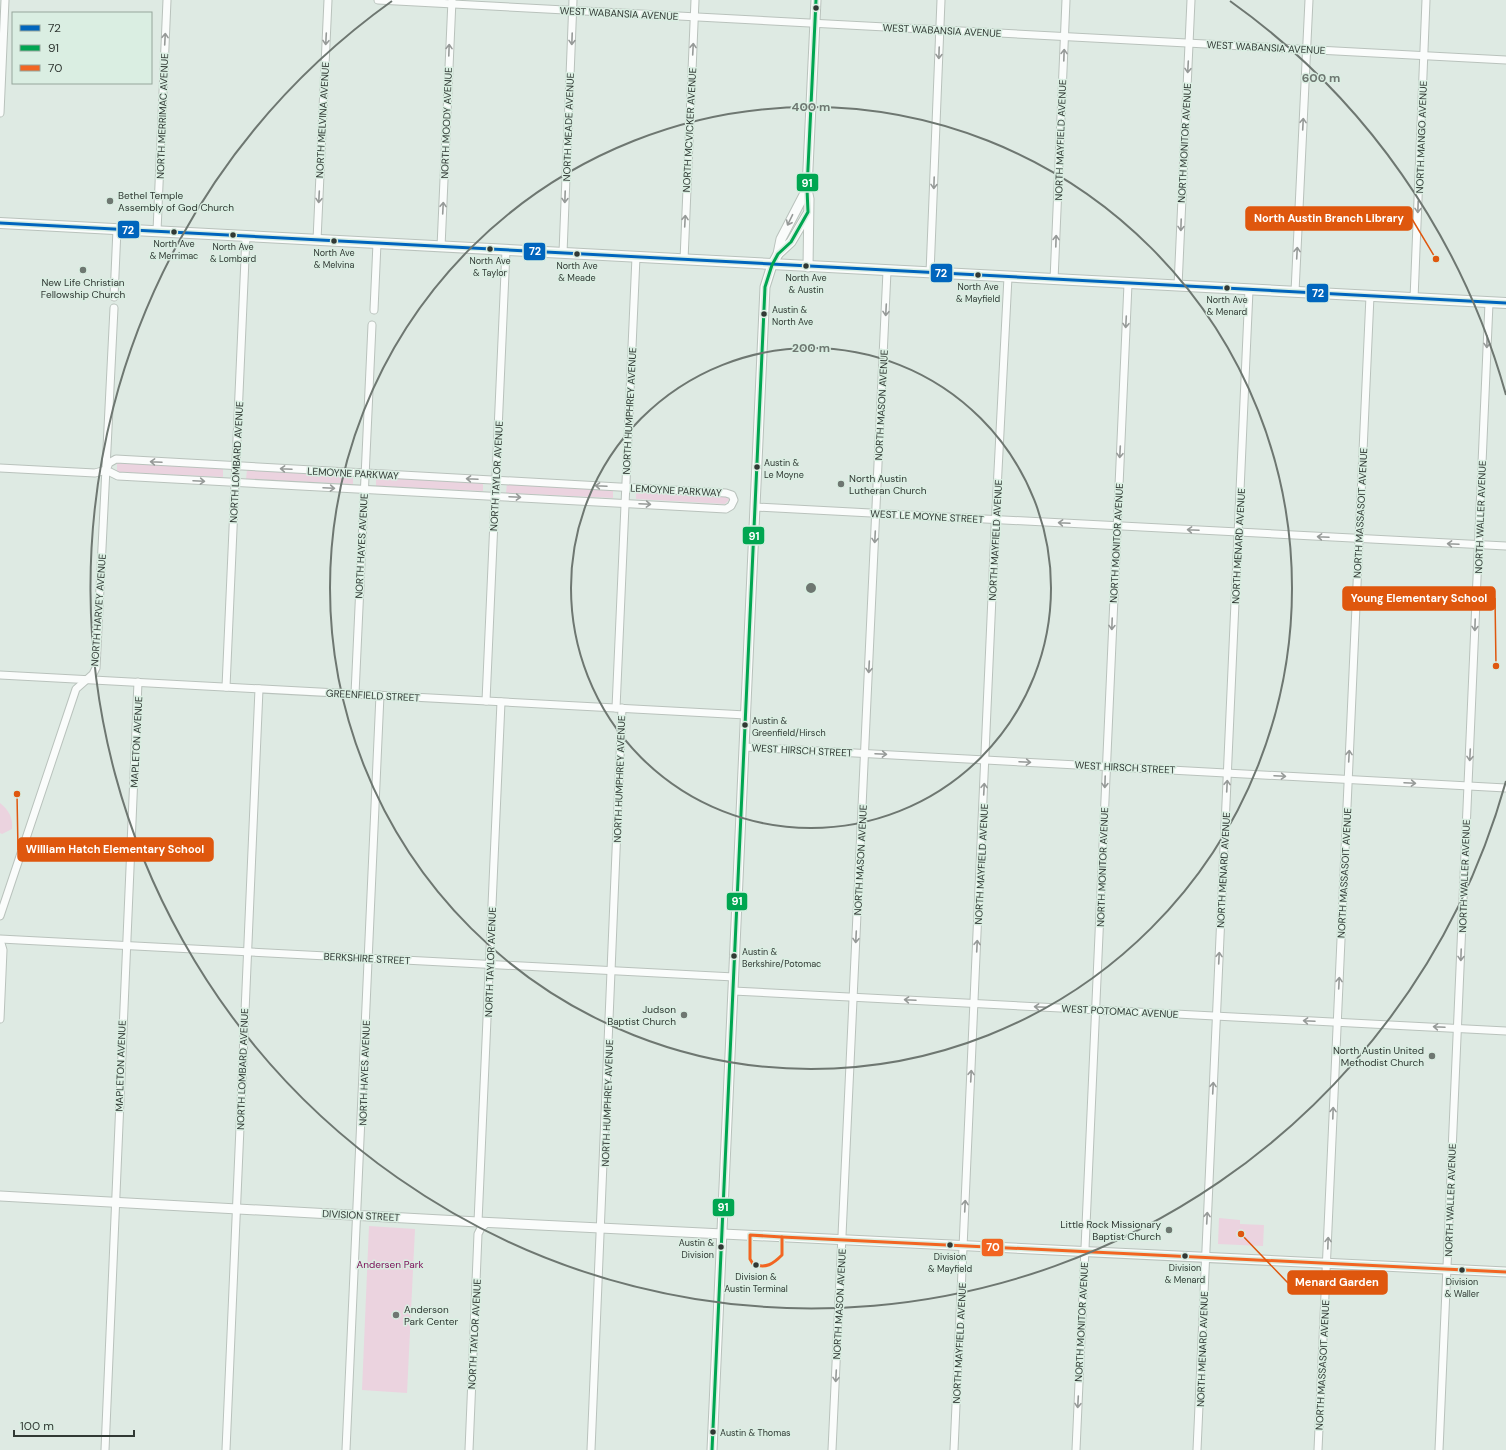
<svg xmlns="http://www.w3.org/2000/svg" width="1506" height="1450" font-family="'DM Sans',sans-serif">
  <rect width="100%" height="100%" fill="#deeae3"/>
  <!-- green -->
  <g fill="#ebd3df">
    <path d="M 117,463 L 223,468 L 223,477 L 117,472 Z"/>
    <path d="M 247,470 L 353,475 L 353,484 L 246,479 Z"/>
    <path d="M 376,477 L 483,482 L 483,491 L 376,486 Z"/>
    <path d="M 507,483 L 613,489 L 613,498 L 506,493 Z"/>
    <path d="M 636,490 L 728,496 L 729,500 L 725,504 L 636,499 Z"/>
    <path d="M 0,803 C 9,810 13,818 12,829 L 2,834 L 0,833 Z"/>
    <path d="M 1219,1218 L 1240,1220 L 1240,1224 L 1264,1225 L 1263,1246 L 1218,1244 Z"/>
    <path d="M 369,1226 L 415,1229 L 407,1393 L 362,1390 Z"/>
  </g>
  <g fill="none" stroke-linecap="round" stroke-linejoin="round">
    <defs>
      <g id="street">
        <path d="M 378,0 L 1506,60"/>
        <path d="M 0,113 L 5,0"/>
        <path d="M 157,231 L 167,0"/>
        <path d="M 317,240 L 328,0"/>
        <path d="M 441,247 L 452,0"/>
        <path d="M 563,253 L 573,0"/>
        <path d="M 684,260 L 695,0"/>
        <path d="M 930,273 L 941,0"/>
        <path d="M 1054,280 L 1066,0"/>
        <path d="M 1178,286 L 1191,0"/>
        <path d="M 1295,292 L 1309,0"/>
        <path d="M 114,297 L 117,229"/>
        <path d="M 1414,299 L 1426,0"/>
        <path d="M 374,310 L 377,243"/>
        <path d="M 0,468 L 95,473 L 106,470 L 109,463 L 116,459 L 726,493 L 732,495 L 734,500 L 731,506 L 726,509 L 118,476 L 106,470"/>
        <path d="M 755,507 L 1506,546"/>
        <path d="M 0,675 L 746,715"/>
        <path d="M 226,687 L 246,236"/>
        <path d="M 355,694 L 372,325"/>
        <path d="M 486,701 L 506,250"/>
        <path d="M 616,708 L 636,257"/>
        <path d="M 744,747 L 1506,788"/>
        <path d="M 0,916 L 76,689 L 93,674 L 96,668 L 114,308"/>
        <path d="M 0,939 L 734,977"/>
        <path d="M 0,940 L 3,950 L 0,1019"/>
        <path d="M 733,991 L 1506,1031"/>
        <path d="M 478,1222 L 501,702"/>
        <path d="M 105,1450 L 138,682"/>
        <path d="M 226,1450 L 259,689"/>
        <path d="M 346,1450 L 380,695"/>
        <path d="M 469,1450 L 478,1234 L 481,1228 L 488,1222"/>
        <path d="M 591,1450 L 622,708"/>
        <path d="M 832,1450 L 887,271"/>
        <path d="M 954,1450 L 995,529 L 1008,277"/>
        <path d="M 1076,1450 L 1128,284"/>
        <path d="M 1197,1450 L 1249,290"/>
        <path d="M 1318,1450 L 1370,296"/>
        <path d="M 1439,1450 L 1489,303"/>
      </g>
      <g id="secondary">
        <path d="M 778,254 L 791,242 L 807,215"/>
        <path d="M 808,267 L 809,199 L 807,189 L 816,0"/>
        <path d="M 0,1196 L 478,1222 L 1506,1272"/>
        <path d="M 712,1450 L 765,287 L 772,265 L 778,254 L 781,239 L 807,189"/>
      </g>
      <path id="primary" d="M 0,223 L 1506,303"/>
    </defs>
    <!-- street casing -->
    <use href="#street" stroke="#b9c2bc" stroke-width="9"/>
    <!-- secondary casing -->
    <use href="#secondary" stroke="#b9c2bc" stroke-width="11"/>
    <!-- primary casing -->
    <use href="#primary" stroke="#b9c2bc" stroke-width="12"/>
    <!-- street -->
    <use href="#street" stroke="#fafcfb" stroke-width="7"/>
    <!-- secondary -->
    <use href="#secondary" stroke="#fafcfb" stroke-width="9"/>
    <!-- primary -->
    <use href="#primary" stroke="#fafcfb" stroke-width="10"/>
    <defs>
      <path id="bus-1" d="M 0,223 L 1506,303"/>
      <path id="bus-2" d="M 712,1450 L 765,287 L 772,265 L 778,254 L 791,242 L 808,212 L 807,189 L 816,0"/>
      <g id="bus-3">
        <path d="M 750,1235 L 782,1237 L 782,1255 C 773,1264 766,1269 753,1264 L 750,1259 Z"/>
        <path d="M 782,1237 L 1506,1272"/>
      </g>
    </defs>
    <!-- bus-1 casing -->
    <use href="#bus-1" stroke="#daeee2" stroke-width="6"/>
    <!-- bus-2 casing -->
    <use href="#bus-2" stroke="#daeee2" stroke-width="6"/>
    <!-- bus-3 casing -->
    <use href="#bus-3" stroke="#daeee2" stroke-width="6"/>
    <!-- bus-1 -->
    <use href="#bus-1" stroke="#0065bd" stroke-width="3"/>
    <!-- bus-2 -->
    <use href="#bus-2" stroke="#00a651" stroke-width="3"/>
    <!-- bus-3 -->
    <use href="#bus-3" stroke="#f26522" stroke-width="3"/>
  </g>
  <!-- one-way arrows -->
  <defs><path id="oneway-shaft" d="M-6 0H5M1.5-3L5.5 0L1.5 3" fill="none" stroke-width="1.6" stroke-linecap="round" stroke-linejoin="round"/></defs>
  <g stroke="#969a98">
    <use href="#oneway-shaft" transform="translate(165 39) rotate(-87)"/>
    <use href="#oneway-shaft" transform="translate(326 39) rotate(93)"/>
    <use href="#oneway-shaft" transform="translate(572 39) rotate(92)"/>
    <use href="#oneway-shaft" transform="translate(693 49) rotate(-87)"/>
    <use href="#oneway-shaft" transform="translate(449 50) rotate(-88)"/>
    <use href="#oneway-shaft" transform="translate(939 53) rotate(92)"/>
    <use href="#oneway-shaft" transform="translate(1064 55) rotate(-88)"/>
    <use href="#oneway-shaft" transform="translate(1188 67) rotate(93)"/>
    <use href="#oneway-shaft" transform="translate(1303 124) rotate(-87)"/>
    <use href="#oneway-shaft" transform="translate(934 183) rotate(92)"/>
    <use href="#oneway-shaft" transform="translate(319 197) rotate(93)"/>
    <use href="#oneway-shaft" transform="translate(565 197) rotate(92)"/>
    <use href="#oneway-shaft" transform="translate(1418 207) rotate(92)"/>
    <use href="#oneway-shaft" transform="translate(443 208) rotate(-87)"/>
    <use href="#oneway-shaft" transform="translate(790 220) rotate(116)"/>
    <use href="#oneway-shaft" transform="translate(685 221) rotate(-87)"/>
    <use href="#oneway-shaft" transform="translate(1181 225) rotate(92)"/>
    <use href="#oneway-shaft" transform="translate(1056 241) rotate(-88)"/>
    <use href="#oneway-shaft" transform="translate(1297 253) rotate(-87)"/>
    <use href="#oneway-shaft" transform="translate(886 310) rotate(93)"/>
    <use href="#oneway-shaft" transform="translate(1126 322) rotate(93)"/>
    <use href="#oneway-shaft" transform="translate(1487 342) rotate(92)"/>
    <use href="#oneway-shaft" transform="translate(1120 452) rotate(93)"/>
    <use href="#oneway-shaft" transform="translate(156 462) rotate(-177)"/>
    <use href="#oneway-shaft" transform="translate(286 469) rotate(-177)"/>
    <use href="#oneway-shaft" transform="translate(472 479) rotate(-177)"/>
    <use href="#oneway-shaft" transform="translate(199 481) rotate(3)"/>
    <use href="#oneway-shaft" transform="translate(601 486) rotate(-177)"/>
    <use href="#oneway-shaft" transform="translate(329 488) rotate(3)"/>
    <use href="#oneway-shaft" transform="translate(515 497) rotate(3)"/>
    <use href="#oneway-shaft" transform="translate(645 504) rotate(3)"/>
    <use href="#oneway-shaft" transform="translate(1064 523) rotate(-177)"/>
    <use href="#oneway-shaft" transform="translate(1193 530) rotate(-177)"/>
    <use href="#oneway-shaft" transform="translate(875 537) rotate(93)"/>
    <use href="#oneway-shaft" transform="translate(1323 537) rotate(-177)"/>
    <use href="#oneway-shaft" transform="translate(1453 544) rotate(-177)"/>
    <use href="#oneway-shaft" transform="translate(1112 624) rotate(92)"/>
    <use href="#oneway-shaft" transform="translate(1475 625) rotate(92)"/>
    <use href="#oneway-shaft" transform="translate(869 667) rotate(93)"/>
    <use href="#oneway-shaft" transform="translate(881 754) rotate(3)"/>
    <use href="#oneway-shaft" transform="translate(1470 755) rotate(93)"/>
    <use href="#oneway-shaft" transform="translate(1349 756) rotate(-87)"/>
    <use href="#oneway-shaft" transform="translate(1025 762) rotate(3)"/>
    <use href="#oneway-shaft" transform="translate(1280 776) rotate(3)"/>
    <use href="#oneway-shaft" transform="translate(1105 782) rotate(92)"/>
    <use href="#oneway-shaft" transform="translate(1410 783) rotate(3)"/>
    <use href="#oneway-shaft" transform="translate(1227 786) rotate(-87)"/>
    <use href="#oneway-shaft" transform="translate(984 789) rotate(-87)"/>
    <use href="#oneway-shaft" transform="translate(856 937) rotate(93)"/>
    <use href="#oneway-shaft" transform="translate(977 946) rotate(-87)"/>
    <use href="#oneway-shaft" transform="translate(1461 955) rotate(92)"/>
    <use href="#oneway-shaft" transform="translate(1219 958) rotate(-87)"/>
    <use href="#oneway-shaft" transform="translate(1339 983) rotate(-87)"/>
    <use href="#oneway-shaft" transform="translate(910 1000) rotate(-177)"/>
    <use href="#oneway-shaft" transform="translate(1040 1007) rotate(-177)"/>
    <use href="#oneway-shaft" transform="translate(1309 1021) rotate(-177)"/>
    <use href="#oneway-shaft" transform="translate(1439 1027) rotate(-177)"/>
    <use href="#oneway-shaft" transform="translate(971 1076) rotate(-87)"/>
    <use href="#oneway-shaft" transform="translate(1213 1088) rotate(-87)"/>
    <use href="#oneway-shaft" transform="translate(1333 1113) rotate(-88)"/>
    <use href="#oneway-shaft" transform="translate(965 1206) rotate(-87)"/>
    <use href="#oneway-shaft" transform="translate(1207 1218) rotate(-87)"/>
    <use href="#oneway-shaft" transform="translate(1328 1243) rotate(-88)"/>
    <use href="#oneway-shaft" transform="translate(836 1376) rotate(93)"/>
    <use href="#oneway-shaft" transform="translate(1078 1402) rotate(93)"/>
  </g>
  <!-- distance rings -->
  <g fill="none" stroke="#6e7771" stroke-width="2">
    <circle cx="811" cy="588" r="240"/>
    <circle cx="811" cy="588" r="481"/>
    <path d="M1506 781A721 721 0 1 1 392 1M1230 1A721 721 0 0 1 1506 395"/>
  </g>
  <!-- markers -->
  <g fill="#313934" stroke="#daeee2" stroke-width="1.5">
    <circle cx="816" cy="8" r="3.5"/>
    <circle cx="174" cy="232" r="3.5"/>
    <circle cx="233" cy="235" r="3.5"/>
    <circle cx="334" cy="241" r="3.5"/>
    <circle cx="490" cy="249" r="3.5"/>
    <circle cx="577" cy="254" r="3.5"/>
    <circle cx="806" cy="266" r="3.5"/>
    <circle cx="978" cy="275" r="3.5"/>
    <circle cx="1227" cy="288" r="3.5"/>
    <circle cx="764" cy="314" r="3.5"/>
    <circle cx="757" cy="467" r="3.5"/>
    <circle cx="745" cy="725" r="3.5"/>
    <circle cx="734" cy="956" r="3.5"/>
    <circle cx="950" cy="1245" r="3.5"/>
    <circle cx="721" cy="1247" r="3.5"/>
    <circle cx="1185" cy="1256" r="3.5"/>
    <circle cx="756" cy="1265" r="3.5"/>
    <circle cx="1462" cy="1270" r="3.5"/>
    <circle cx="713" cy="1432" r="3.5"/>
  </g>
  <g fill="#6e7771" stroke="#daeee2" stroke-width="1.5">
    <circle cx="110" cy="201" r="4"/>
    <circle cx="83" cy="270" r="4"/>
    <circle cx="841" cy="484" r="4"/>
    <circle cx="684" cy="1015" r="4"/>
    <circle cx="1432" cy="1056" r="4"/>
    <circle cx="1169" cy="1230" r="4"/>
    <circle cx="396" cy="1315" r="4"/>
  </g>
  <g text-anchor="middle" stroke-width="3" stroke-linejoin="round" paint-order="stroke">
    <!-- bus labels -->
    <g font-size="9" fill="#313934" stroke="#daeee2">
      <text x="174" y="247">North Ave<tspan x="174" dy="12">&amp; Merrimac</tspan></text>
      <text x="233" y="250">North Ave<tspan x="233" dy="12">&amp; Lombard</tspan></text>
      <text x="334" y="256">North Ave<tspan x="334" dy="12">&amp; Melvina</tspan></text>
      <text x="490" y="264">North Ave<tspan x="490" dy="12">&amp; Taylor</tspan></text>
      <text x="577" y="269">North Ave<tspan x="577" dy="12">&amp; Meade</tspan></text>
      <text x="806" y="281">North Ave<tspan x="806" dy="12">&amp; Austin</tspan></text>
      <text x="978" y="290">North Ave<tspan x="978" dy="12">&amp; Mayfield</tspan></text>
      <text x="1227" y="303">North Ave<tspan x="1227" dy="12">&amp; Menard</tspan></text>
      <text x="772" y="313" text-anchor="start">Austin &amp;<tspan x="772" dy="12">North Ave</tspan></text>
      <text x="764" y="466" text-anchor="start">Austin &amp;<tspan x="764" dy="12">Le Moyne</tspan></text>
      <text x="752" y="724" text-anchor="start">Austin &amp;<tspan x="752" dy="12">Greenfield/Hirsch</tspan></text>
      <text x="742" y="955" text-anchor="start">Austin &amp;<tspan x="742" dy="12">Berkshire/Potomac</tspan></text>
      <text x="714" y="1246" text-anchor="end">Austin &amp;<tspan x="714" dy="12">Division</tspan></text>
      <text x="950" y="1260">Division<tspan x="950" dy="12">&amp; Mayfield</tspan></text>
      <text x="1185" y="1271">Division<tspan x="1185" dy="12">&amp; Menard</tspan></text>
      <text x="756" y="1280">Division &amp;<tspan x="756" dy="12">Austin Terminal</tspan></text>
      <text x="1462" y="1285">Division<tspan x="1462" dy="12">&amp; Waller</tspan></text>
      <text x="720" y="1436" text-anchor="start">Austin &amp; Thomas</text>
    </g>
    <!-- street labels -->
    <g font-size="10" fill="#313934" stroke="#daeee2">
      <text transform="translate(619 13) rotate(3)" y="4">WEST WABANSIA AVENUE</text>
      <text transform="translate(942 30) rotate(3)" y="4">WEST WABANSIA AVENUE</text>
      <text transform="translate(1266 47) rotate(3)" y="4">WEST WABANSIA AVENUE</text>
      <text transform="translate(162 116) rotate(-88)" y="4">NORTH MERRIMAC AVENUE</text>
      <text transform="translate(322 120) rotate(-87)" y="4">NORTH MELVINA AVENUE</text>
      <text transform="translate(446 123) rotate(-88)" y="4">NORTH MOODY AVENUE</text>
      <text transform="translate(568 127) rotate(-88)" y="4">NORTH MEADE AVENUE</text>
      <text transform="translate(689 130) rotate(-87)" y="4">NORTH MCVICKER AVENUE</text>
      <text transform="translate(1421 137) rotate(-88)" y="4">NORTH MANGO AVENUE</text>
      <text transform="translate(1060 140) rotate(-88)" y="4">NORTH MAYFIELD AVENUE</text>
      <text transform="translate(1184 143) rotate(-87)" y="4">NORTH MONITOR AVENUE</text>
      <text transform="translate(881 405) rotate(-87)" y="4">NORTH MASON AVENUE</text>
      <text transform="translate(629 411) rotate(-87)" y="4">NORTH HUMPHREY AVENUE</text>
      <text transform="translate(236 462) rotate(-87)" y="4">NORTH LOMBARD AVENUE</text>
      <text transform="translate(353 473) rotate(3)" y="4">LEMOYNE PARKWAY</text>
      <text transform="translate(496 476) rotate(-87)" y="4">NORTH TAYLOR AVENUE</text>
      <text transform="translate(676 490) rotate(3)" y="4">LEMOYNE PARKWAY</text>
      <text transform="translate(1360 513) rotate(-87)" y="4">NORTH MASSASOIT AVENUE</text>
      <text transform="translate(927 516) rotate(3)" y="4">WEST LE MOYNE STREET</text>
      <text transform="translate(1480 517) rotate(-88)" y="4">NORTH WALLER AVENUE</text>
      <text transform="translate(995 540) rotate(-87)" y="4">NORTH MAYFIELD AVENUE</text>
      <text transform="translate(1116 543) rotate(-87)" y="4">NORTH MONITOR AVENUE</text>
      <text transform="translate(361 546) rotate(-87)" y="4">NORTH HAYES AVENUE</text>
      <text transform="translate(1238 546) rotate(-87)" y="4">NORTH MENARD AVENUE</text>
      <text transform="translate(98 610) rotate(-86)" y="4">NORTH HARVEY AVENUE</text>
      <text transform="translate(373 695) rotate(3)" y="4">GREENFIELD STREET</text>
      <text transform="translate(136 742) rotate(-87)" y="4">MAPLETON AVENUE</text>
      <text transform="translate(802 750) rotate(3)" y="4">WEST HIRSCH STREET</text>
      <text transform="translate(1125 767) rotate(3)" y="4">WEST HIRSCH STREET</text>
      <text transform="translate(619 779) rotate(-88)" y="4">NORTH HUMPHREY AVENUE</text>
      <text transform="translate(860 860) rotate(-87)" y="4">NORTH MASON AVENUE</text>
      <text transform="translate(981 864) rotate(-87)" y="4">NORTH MAYFIELD AVENUE</text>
      <text transform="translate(1102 867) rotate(-88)" y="4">NORTH MONITOR AVENUE</text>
      <text transform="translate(1223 870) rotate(-87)" y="4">NORTH MENARD AVENUE</text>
      <text transform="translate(1344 873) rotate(-87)" y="4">NORTH MASSASOIT AVENUE</text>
      <text transform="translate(1464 876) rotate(-88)" y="4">NORTH WALLER AVENUE</text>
      <text transform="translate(367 958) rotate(3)" y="4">BERKSHIRE STREET</text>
      <text transform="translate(490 962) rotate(-88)" y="4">NORTH TAYLOR AVENUE</text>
      <text transform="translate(1120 1011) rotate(3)" y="4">WEST POTOMAC AVENUE</text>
      <text transform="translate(120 1066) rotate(-88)" y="4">MAPLETON AVENUE</text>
      <text transform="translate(242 1069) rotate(-88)" y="4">NORTH LOMBARD AVENUE</text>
      <text transform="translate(364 1073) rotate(-88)" y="4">NORTH HAYES AVENUE</text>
      <text transform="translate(607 1103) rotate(-88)" y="4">NORTH HUMPHREY AVENUE</text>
      <text transform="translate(1450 1200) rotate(-88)" y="4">NORTH WALLER AVENUE</text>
      <text transform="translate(361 1215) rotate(3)" y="4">DIVISION STREET</text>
      <text transform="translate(839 1304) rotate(-87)" y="4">NORTH MASON AVENUE</text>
      <text transform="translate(1081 1322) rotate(-87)" y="4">NORTH MONITOR AVENUE</text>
      <text transform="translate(474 1334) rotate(-87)" y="4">NORTH TAYLOR AVENUE</text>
      <text transform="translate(959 1343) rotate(-87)" y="4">NORTH MAYFIELD AVENUE</text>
      <text transform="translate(1202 1349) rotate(-88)" y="4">NORTH MENARD AVENUE</text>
      <text transform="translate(1322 1365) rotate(-87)" y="4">NORTH MASSASOIT AVENUE</text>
    </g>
    <!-- poi labels -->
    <g font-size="10" fill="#313934" stroke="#daeee2" text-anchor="start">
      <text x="118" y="199">Bethel Temple<tspan x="118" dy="12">Assembly of God Church</tspan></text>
      <text x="83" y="286" text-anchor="middle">New Life Christian<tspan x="83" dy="12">Fellowship Church</tspan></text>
      <text x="849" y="482">North Austin<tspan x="849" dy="12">Lutheran Church</tspan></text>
      <text x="676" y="1013" text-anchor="end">Judson<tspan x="676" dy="12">Baptist Church</tspan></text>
      <text x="1424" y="1054" text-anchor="end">North Austin United<tspan x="1424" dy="12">Methodist Church</tspan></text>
      <text x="1161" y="1228" text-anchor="end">Little Rock Missionary<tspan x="1161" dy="12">Baptist Church</tspan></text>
      <text x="404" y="1313">Anderson<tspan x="404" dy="12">Park Center</tspan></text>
    </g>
    <!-- park labels -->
    <g font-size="10" fill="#7b0b57" stroke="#daeee2">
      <text x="390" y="1268">Andersen Park</text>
    </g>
  </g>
  <circle cx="811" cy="588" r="6" fill="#6e7771" stroke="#daeee2" stroke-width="2"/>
  <g font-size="12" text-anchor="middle" font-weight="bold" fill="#6e7771" stroke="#daeee2" stroke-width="3" stroke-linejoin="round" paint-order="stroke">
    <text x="1321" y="82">600 m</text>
    <text x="811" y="111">400 m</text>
    <text x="811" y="352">200 m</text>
  </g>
  <!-- callouts -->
  <path fill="none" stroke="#df570e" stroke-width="1.5" d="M1436 259L1412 219M1496 666L1495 598M17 794L18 850M1241 1234L1288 1283"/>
  <g fill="#df570e" stroke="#daeee2" stroke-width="1.5">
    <circle cx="1436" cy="259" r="4"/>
    <circle cx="1496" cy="666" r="4"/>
    <circle cx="17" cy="794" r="4"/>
    <circle cx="1241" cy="1234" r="4"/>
  </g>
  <g fill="#df570e" stroke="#df570e" stroke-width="1.5">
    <rect x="1246" y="207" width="166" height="23" rx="4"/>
    <rect x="1343" y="587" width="152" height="23" rx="4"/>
    <rect x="18" y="838" width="195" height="23" rx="4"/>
    <rect x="1288" y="1271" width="99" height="23" rx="4"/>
  </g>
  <g font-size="11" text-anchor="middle" font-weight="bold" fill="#fff">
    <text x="1329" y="222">North Austin Branch Library</text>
    <text x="1419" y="602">Young Elementary School</text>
    <text x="115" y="853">William Hatch Elementary School</text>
    <text x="1337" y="1286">Menard Garden</text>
  </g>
  <g stroke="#daeee2" stroke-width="1.5">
    <rect x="796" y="173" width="23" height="19" rx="4" fill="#00a651"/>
    <rect x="117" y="220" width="23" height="19" rx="4" fill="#0065bd"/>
    <rect x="523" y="242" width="23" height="19" rx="4" fill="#0065bd"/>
    <rect x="930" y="263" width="23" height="20" rx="4" fill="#0065bd"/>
    <rect x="1306" y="283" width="23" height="20" rx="4" fill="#0065bd"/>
    <rect x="742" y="526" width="23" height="19" rx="4" fill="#00a651"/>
    <rect x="726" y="892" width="22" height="19" rx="4" fill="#00a651"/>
    <rect x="712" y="1198" width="23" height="19" rx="4" fill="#00a651"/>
    <rect x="981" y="1238" width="23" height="19" rx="4" fill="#f26522"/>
  </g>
  <g font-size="11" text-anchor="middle" font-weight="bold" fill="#fff">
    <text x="807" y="187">91</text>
    <text x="128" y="234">72</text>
    <text x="535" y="255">72</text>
    <text x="941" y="277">72</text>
    <text x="1318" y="297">72</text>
    <text x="754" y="540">91</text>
    <text x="737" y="905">91</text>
    <text x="723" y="1211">91</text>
    <text x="993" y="1251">70</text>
  </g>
  <!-- legend -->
  <rect x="12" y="12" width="140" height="72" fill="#daeee2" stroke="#96a69c"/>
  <rect x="20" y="25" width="20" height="6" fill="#0065bd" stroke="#96a69c"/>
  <text x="48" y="32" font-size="12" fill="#313934">72</text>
  <rect x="20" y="45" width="20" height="6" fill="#00a651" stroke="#96a69c"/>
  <text x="48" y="52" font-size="12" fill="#313934">91</text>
  <rect x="20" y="65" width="20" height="6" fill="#f26522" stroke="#96a69c"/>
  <text x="48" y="72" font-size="12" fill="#313934">70</text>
  <!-- scale -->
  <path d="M14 1430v6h120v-6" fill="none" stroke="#313934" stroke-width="2"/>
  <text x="20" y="1430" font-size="12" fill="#313934" stroke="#daeee2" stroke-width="3" paint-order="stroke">100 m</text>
</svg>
